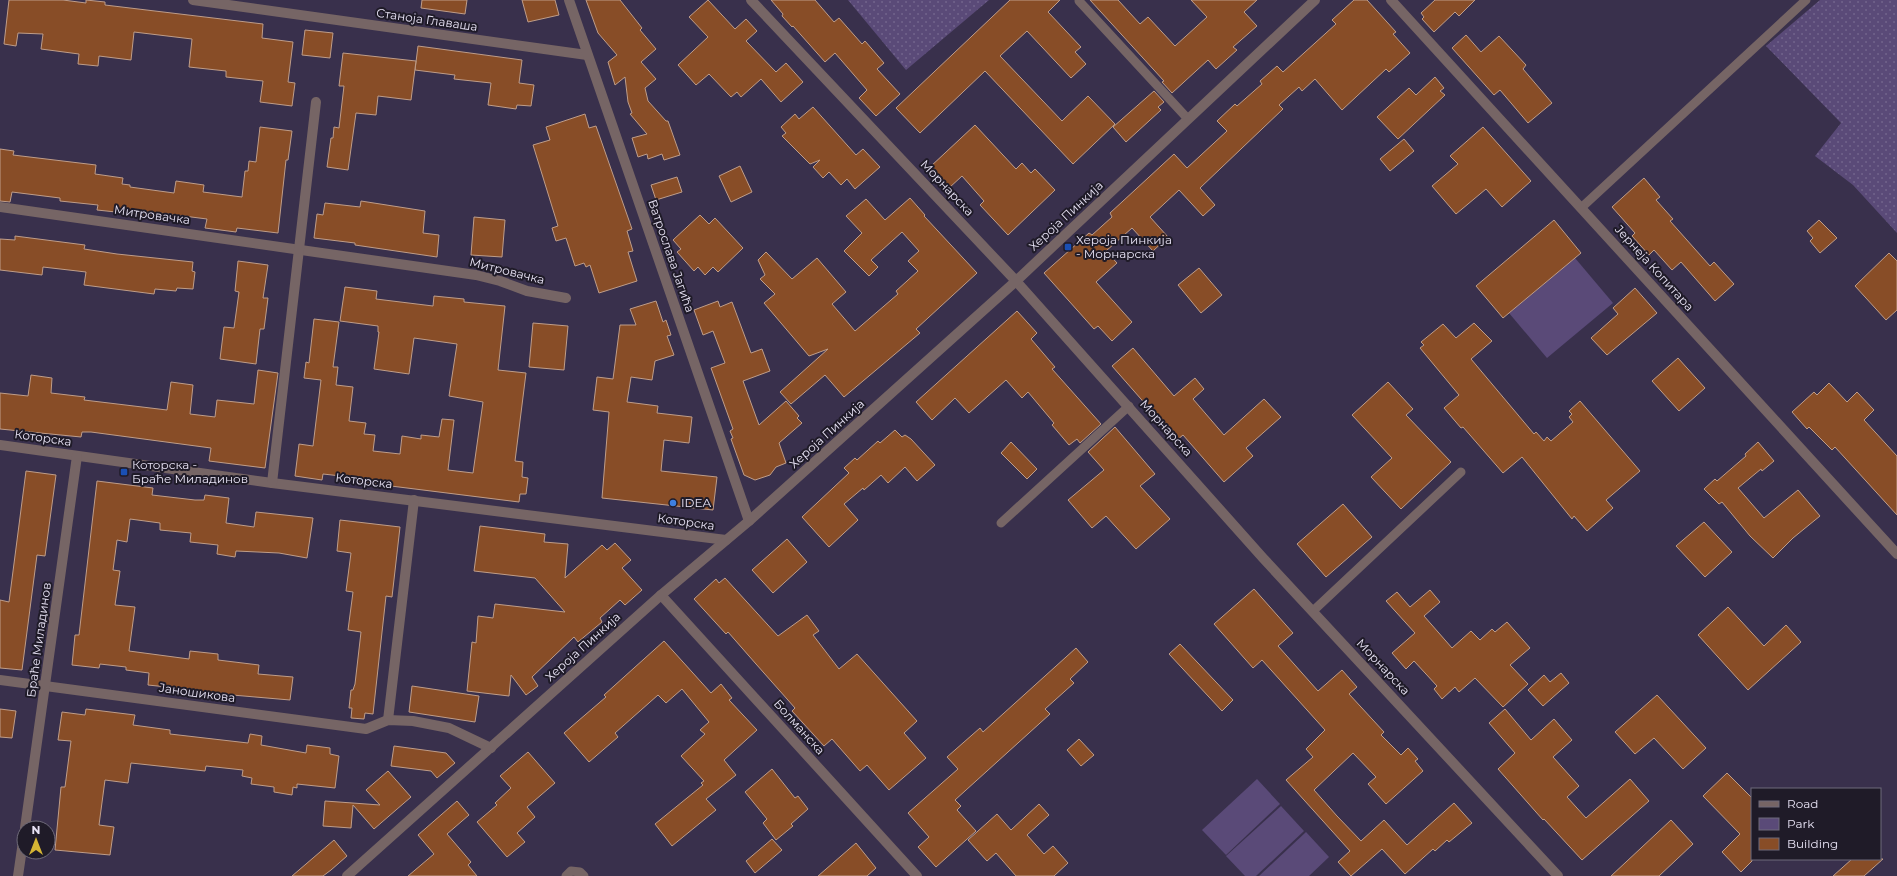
<svg xmlns="http://www.w3.org/2000/svg" width="1897" height="876" font-family="Montserrat,sans-serif">
  <defs>
    <pattern id="grass-dots" width="8" height="8" patternUnits="userSpaceOnUse"><rect width="8" height="8" fill="#5a4a78"/><path d="M2 2h.1M6 6h.1" fill="none" stroke="#72648c" stroke-width="1.8" stroke-linecap="round"/></pattern>
  </defs>
  <rect width="100%" height="100%" fill="#39304c"/>
  <!-- grass -->
  <g fill="url(#grass-dots)">
    <path d="M 848,0 L 989,0 L 906,70 Z"/>
    <path d="M 1820,0 L 1897,0 L 1897,233 L 1853,185 L 1815,156 L 1841,123 L 1766,46 Z"/>
  </g>
  <!-- park -->
  <g fill="#5a4a78">
    <path d="M 1575,258 L 1613,303 L 1547,358 L 1509,313 Z"/>
    <path d="M 1257,779 L 1280,804 L 1226,855 L 1202,830 Z"/>
    <path d="M 1281,806 L 1304,831 L 1256,876 L 1245,876 L 1226,856 Z"/>
    <path d="M 1306,832 L 1329,857 L 1309,876 L 1259,876 Z"/>
  </g>
  <!-- building -->
  <g fill="#884d27" stroke="#bf9d89">
    <path d="M 9,0 L 63,0 L 86,3 L 86,0 L 105,2 L 105,5 L 263,24 L 262,38 L 293,42 L 288,82 L 295,83 L 292,106 L 260,102 L 263,81 L 226,77 L 226,71 L 189,67 L 192,39 L 134,32 L 131,60 L 99,56 L 98,66 L 78,64 L 79,54 L 41,49 L 43,34 L 18,33 L 16,46 L 4,44 Z"/>
    <path d="M 422,0 L 467,0 L 465,14 L 421,8 Z"/>
    <path d="M 522,0 L 555,0 L 559,15 L 528,22 Z"/>
    <path d="M 586,0 L 620,0 L 642,28 L 640,30 L 656,49 L 641,62 L 656,79 L 645,88 L 648,101 L 666,121 L 668,121 L 680,155 L 664,160 L 662,154 L 648,159 L 647,154 L 638,157 L 632,138 L 647,134 L 630,114 L 632,113 L 628,102 L 625,77 L 615,85 L 608,62 L 617,55 L 598,33 Z"/>
    <path d="M 708,0 L 735,29 L 746,19 L 757,31 L 746,41 L 776,72 L 786,63 L 803,82 L 781,102 L 761,79 L 741,97 L 737,92 L 731,97 L 709,74 L 696,85 L 678,65 L 708,37 L 689,17 Z"/>
    <path d="M 771,0 L 815,0 L 834,22 L 839,18 L 862,44 L 865,41 L 884,63 L 877,69 L 900,94 L 876,116 L 859,98 L 867,90 L 835,53 L 825,62 L 793,26 L 792,27 L 782,16 L 783,14 Z"/>
    <path d="M 1010,0 L 1060,0 L 1048,12 L 1081,47 L 1075,52 L 1086,64 L 1071,78 L 1027,31 L 1000,56 L 1062,121 L 1088,96 L 1115,124 L 1073,164 L 985,71 L 920,133 L 896,108 Z"/>
    <path d="M 1090,0 L 1118,0 L 1140,24 L 1148,17 L 1175,46 L 1207,17 L 1191,0 L 1257,0 L 1244,12 L 1257,26 L 1233,47 L 1237,50 L 1216,69 L 1208,60 L 1172,93 L 1162,82 L 1164,81 Z"/>
    <path d="M 1354,0 L 1367,0 L 1396,32 L 1393,34 L 1410,53 L 1389,72 L 1386,69 L 1342,110 L 1315,79 L 1302,91 L 1299,87 L 1279,105 L 1283,109 L 1200,188 L 1215,205 L 1203,216 L 1179,190 L 1150,217 L 1168,237 L 1153,251 L 1132,228 L 1106,251 L 1117,263 L 1096,282 L 1132,322 L 1112,341 L 1098,326 L 1094,329 L 1044,273 L 1089,233 L 1092,235 L 1112,217 L 1110,213 L 1174,154 L 1187,168 L 1227,131 L 1217,121 L 1235,104 L 1237,106 L 1262,84 L 1260,81 L 1277,66 L 1283,72 L 1336,24 L 1332,20 Z"/>
    <path d="M 1435,0 L 1475,0 L 1459,16 L 1455,12 L 1434,32 L 1422,19 L 1424,17 L 1421,13 Z"/>
    <path d="M 305,30 L 333,33 L 330,58 L 302,55 Z"/>
    <path d="M 1466,35 L 1481,52 L 1499,36 L 1526,65 L 1523,69 L 1552,103 L 1528,123 L 1500,90 L 1494,95 L 1452,48 Z"/>
    <path d="M 418,46 L 522,60 L 519,83 L 534,85 L 531,106 L 517,105 L 516,109 L 488,105 L 491,83 L 454,79 L 455,75 L 415,70 Z"/>
    <path d="M 343,53 L 416,61 L 411,100 L 378,96 L 376,115 L 356,113 L 348,170 L 327,167 L 331,138 L 333,138 L 334,127 L 339,128 L 344,86 L 339,86 Z"/>
    <path d="M 1435,77 L 1444,88 L 1440,91 L 1445,95 L 1398,139 L 1377,117 L 1409,88 L 1416,95 Z"/>
    <path d="M 1154,91 L 1164,102 L 1158,107 L 1161,110 L 1126,142 L 1113,127 Z"/>
    <path d="M 813,107 L 856,155 L 863,149 L 880,167 L 855,189 L 847,179 L 841,185 L 829,172 L 823,178 L 813,167 L 820,160 L 810,164 L 782,136 L 786,133 L 781,127 L 795,114 L 799,119 Z"/>
    <path d="M 585,114 L 589,128 L 596,126 L 632,229 L 627,231 L 633,251 L 628,252 L 637,281 L 599,293 L 590,265 L 586,267 L 584,263 L 575,266 L 566,238 L 556,241 L 552,228 L 558,226 L 533,145 L 550,140 L 546,127 Z"/>
    <path d="M 975,125 L 1016,169 L 1022,163 L 1031,173 L 1035,169 L 1055,190 L 1008,235 L 980,205 L 984,201 L 962,176 L 949,188 L 930,167 Z"/>
    <path d="M 260,127 L 292,131 L 288,160 L 286,160 L 278,233 L 237,228 L 236,232 L 205,228 L 207,219 L 160,213 L 159,219 L 135,216 L 135,214 L 97,210 L 98,205 L 60,201 L 60,198 L 12,192 L 10,202 L 0,201 L 0,149 L 14,151 L 13,155 L 96,165 L 95,174 L 123,178 L 122,184 L 130,185 L 130,187 L 174,193 L 176,181 L 204,185 L 203,192 L 242,197 L 245,171 L 248,171 L 249,161 L 256,162 Z"/>
    <path d="M 1483,127 L 1531,181 L 1502,207 L 1486,189 L 1456,214 L 1432,186 L 1458,164 L 1450,156 Z"/>
    <path d="M 1404,139 L 1414,151 L 1390,171 L 1380,159 Z"/>
    <path d="M 740,166 L 752,192 L 731,202 L 719,176 Z"/>
    <path d="M 677,177 L 682,192 L 656,200 L 651,185 Z"/>
    <path d="M 1644,178 L 1660,197 L 1656,200 L 1673,219 L 1670,221 L 1710,266 L 1714,262 L 1734,284 L 1715,301 L 1681,262 L 1672,270 L 1654,250 L 1649,255 L 1632,236 L 1635,233 L 1612,207 Z"/>
    <path d="M 910,198 L 925,215 L 924,216 L 977,273 L 916,329 L 920,333 L 844,397 L 825,375 L 791,404 L 780,392 L 828,349 L 809,356 L 764,303 L 775,294 L 760,279 L 765,275 L 758,260 L 766,252 L 792,279 L 817,258 L 846,292 L 832,304 L 855,331 L 898,294 L 896,291 L 918,271 L 908,261 L 919,251 L 902,232 L 871,260 L 878,267 L 869,276 L 844,251 L 862,233 L 846,216 L 866,199 L 885,220 Z"/>
    <path d="M 361,201 L 425,211 L 423,233 L 439,235 L 437,257 L 355,245 L 355,243 L 314,238 L 317,214 L 323,215 L 325,203 L 360,207 Z"/>
    <path d="M 700,215 L 709,224 L 715,218 L 743,248 L 718,272 L 713,267 L 705,275 L 698,267 L 694,271 L 677,252 L 681,249 L 673,240 Z"/>
    <path d="M 474,217 L 505,220 L 502,257 L 471,255 Z"/>
    <path d="M 1554,220 L 1581,253 L 1503,318 L 1476,286 Z"/>
    <path d="M 1819,220 L 1837,238 L 1820,253 L 1810,241 L 1813,238 L 1807,231 Z"/>
    <path d="M 15,236 L 85,245 L 84,249 L 117,254 L 193,262 L 192,271 L 195,272 L 193,289 L 177,288 L 176,291 L 155,289 L 154,294 L 84,285 L 86,272 L 43,267 L 42,275 L 0,270 L 0,239 L 15,240 Z"/>
    <path d="M 1889,253 L 1897,261 L 1897,310 L 1886,320 L 1855,286 Z"/>
    <path d="M 238,261 L 268,265 L 263,298 L 268,298 L 264,329 L 260,329 L 256,364 L 220,359 L 224,327 L 234,328 L 239,292 L 235,291 Z"/>
    <path d="M 1199,268 L 1222,295 L 1201,313 L 1178,285 Z"/>
    <path d="M 345,287 L 377,291 L 376,299 L 433,306 L 434,296 L 464,299 L 464,302 L 505,306 L 498,370 L 526,373 L 515,461 L 523,462 L 522,477 L 528,478 L 526,494 L 520,494 L 519,502 L 359,482 L 359,478 L 323,474 L 322,480 L 295,476 L 299,444 L 313,446 L 321,380 L 304,378 L 306,362 L 309,363 L 314,319 L 339,322 L 333,367 L 338,367 L 336,385 L 353,387 L 349,421 L 366,423 L 364,434 L 375,435 L 373,451 L 400,454 L 402,436 L 421,439 L 421,435 L 439,437 L 442,419 L 454,420 L 448,470 L 473,473 L 483,402 L 449,396 L 457,344 L 414,338 L 409,374 L 374,369 L 379,332 L 378,332 L 378,326 L 340,321 Z"/>
    <path d="M 1635,288 L 1657,313 L 1607,355 L 1591,338 L 1618,314 L 1613,308 Z"/>
    <path d="M 656,301 L 663,322 L 666,320 L 671,335 L 667,336 L 674,355 L 655,361 L 652,380 L 631,377 L 627,402 L 658,406 L 657,413 L 692,417 L 689,443 L 664,440 L 661,471 L 717,477 L 713,510 L 602,498 L 609,412 L 593,410 L 597,377 L 613,379 L 620,325 L 636,325 L 630,309 Z"/>
    <path d="M 718,301 L 720,307 L 732,302 L 751,353 L 762,349 L 770,371 L 743,381 L 759,425 L 786,401 L 799,416 L 797,418 L 802,423 L 779,443 L 786,463 L 776,467 L 770,475 L 755,480 L 744,475 L 731,439 L 733,438 L 730,431 L 733,429 L 711,368 L 725,363 L 713,331 L 703,335 L 694,310 Z"/>
    <path d="M 1017,311 L 1037,333 L 1031,339 L 1055,367 L 1052,369 L 1101,424 L 1080,443 L 1077,439 L 1069,445 L 1052,425 L 1054,423 L 1028,392 L 1022,398 L 1006,380 L 969,413 L 955,398 L 932,420 L 916,402 Z"/>
    <path d="M 533,323 L 568,326 L 564,370 L 529,367 Z"/>
    <path d="M 1474,323 L 1492,341 L 1471,359 L 1534,434 L 1536,432 L 1544,441 L 1547,437 L 1551,441 L 1573,422 L 1569,417 L 1572,414 L 1569,411 L 1580,401 L 1640,471 L 1606,500 L 1613,508 L 1587,531 L 1574,516 L 1572,519 L 1522,457 L 1503,473 L 1463,427 L 1461,428 L 1444,408 L 1459,395 L 1420,348 L 1424,345 L 1421,342 L 1443,324 L 1456,338 Z"/>
    <path d="M 1133,348 L 1174,396 L 1195,378 L 1204,389 L 1193,399 L 1224,435 L 1264,399 L 1281,417 L 1246,448 L 1253,456 L 1224,482 L 1183,435 L 1177,440 L 1112,366 Z"/>
    <path d="M 1678,358 L 1705,388 L 1679,411 L 1652,381 Z"/>
    <path d="M 258,370 L 278,373 L 265,468 L 209,461 L 211,448 L 91,432 L 82,432 L 81,437 L 0,429 L 0,393 L 28,396 L 31,375 L 52,378 L 51,393 L 85,397 L 84,400 L 167,410 L 171,382 L 193,385 L 190,414 L 215,417 L 217,400 L 254,404 Z"/>
    <path d="M 1388,382 L 1413,409 L 1406,415 L 1451,462 L 1401,509 L 1371,477 L 1392,458 L 1352,415 Z"/>
    <path d="M 1829,383 L 1847,402 L 1857,392 L 1874,410 L 1864,420 L 1897,456 L 1897,515 L 1835,447 L 1832,450 L 1809,427 L 1807,429 L 1792,412 L 1814,392 L 1817,395 Z"/>
    <path d="M 1115,427 L 1155,474 L 1140,486 L 1170,519 L 1136,549 L 1106,516 L 1092,528 L 1068,500 L 1104,470 L 1088,452 Z"/>
    <path d="M 895,430 L 902,437 L 905,435 L 911,439 L 935,465 L 917,481 L 905,467 L 888,483 L 881,475 L 864,490 L 863,488 L 844,504 L 858,520 L 829,547 L 802,517 L 849,473 L 844,468 L 855,458 L 857,460 L 878,441 L 880,443 Z"/>
    <path d="M 1011,442 L 1037,469 L 1027,479 L 1001,453 Z"/>
    <path d="M 1758,442 L 1774,461 L 1762,471 L 1761,469 L 1738,488 L 1764,518 L 1798,490 L 1820,516 L 1793,538 L 1773,558 L 1750,536 L 1722,502 L 1719,504 L 1704,489 L 1715,479 L 1717,481 L 1746,456 L 1745,454 Z"/>
    <path d="M 26,471 L 56,475 L 45,556 L 37,555 L 22,670 L 0,668 L 0,600 L 9,602 Z"/>
    <path d="M 97,481 L 153,488 L 152,495 L 195,500 L 204,500 L 205,495 L 229,498 L 226,523 L 254,527 L 256,512 L 313,518 L 307,558 L 279,553 L 236,551 L 235,557 L 217,554 L 218,545 L 190,542 L 191,533 L 160,530 L 160,523 L 130,519 L 127,542 L 117,540 L 113,570 L 120,571 L 115,605 L 135,607 L 129,651 L 189,659 L 190,651 L 218,654 L 218,660 L 259,665 L 258,674 L 293,677 L 290,700 L 186,691 L 186,689 L 148,685 L 149,673 L 126,670 L 126,667 L 100,664 L 99,668 L 72,665 L 75,635 L 79,635 Z"/>
    <path d="M 1343,504 L 1372,537 L 1326,577 L 1297,544 Z"/>
    <path d="M 340,520 L 400,527 L 392,597 L 386,596 L 373,714 L 365,713 L 364,719 L 351,718 L 352,708 L 349,708 L 351,690 L 353,690 L 355,684 L 361,632 L 348,630 L 353,592 L 346,591 L 351,553 L 337,551 Z"/>
    <path d="M 1704,522 L 1732,552 L 1705,577 L 1676,546 Z"/>
    <path d="M 480,526 L 545,534 L 544,542 L 568,544 L 565,578 L 602,545 L 607,550 L 615,543 L 631,560 L 622,568 L 642,590 L 625,605 L 620,600 L 600,618 L 602,622 L 578,642 L 574,637 L 532,677 L 538,686 L 526,695 L 511,675 L 509,696 L 467,691 L 472,642 L 476,643 L 478,616 L 493,618 L 495,604 L 565,612 L 535,578 L 474,571 Z"/>
    <path d="M 787,539 L 807,562 L 773,593 L 752,570 Z"/>
    <path d="M 725,578 L 778,636 L 807,615 L 819,631 L 813,635 L 839,669 L 857,654 L 917,721 L 904,733 L 926,758 L 889,790 L 867,765 L 860,771 L 832,739 L 824,746 L 792,711 L 795,708 L 756,664 L 728,632 L 726,634 L 694,599 L 716,579 L 719,583 Z"/>
    <path d="M 1254,589 L 1293,633 L 1278,646 L 1318,691 L 1342,670 L 1357,687 L 1349,694 L 1384,732 L 1381,735 L 1401,755 L 1408,748 L 1418,759 L 1415,761 L 1423,771 L 1386,804 L 1368,784 L 1376,777 L 1353,753 L 1314,790 L 1337,816 L 1361,841 L 1384,820 L 1407,845 L 1454,803 L 1472,823 L 1449,842 L 1447,840 L 1435,851 L 1433,849 L 1405,874 L 1382,849 L 1351,876 L 1338,862 L 1350,851 L 1286,780 L 1313,757 L 1306,749 L 1325,730 L 1262,660 L 1253,668 L 1214,624 Z"/>
    <path d="M 1430,590 L 1440,602 L 1424,616 L 1452,648 L 1471,631 L 1480,640 L 1492,629 L 1495,632 L 1507,622 L 1530,648 L 1510,665 L 1528,684 L 1503,707 L 1475,678 L 1459,692 L 1455,687 L 1442,699 L 1434,689 L 1437,686 L 1414,661 L 1406,669 L 1392,653 L 1415,633 L 1386,601 L 1397,592 L 1410,607 Z"/>
    <path d="M 1728,607 L 1764,646 L 1786,625 L 1801,642 L 1748,690 L 1698,635 Z"/>
    <path d="M 664,641 L 711,693 L 721,684 L 732,698 L 729,700 L 757,730 L 724,760 L 736,775 L 706,799 L 716,810 L 672,846 L 655,824 L 703,785 L 701,783 L 704,781 L 681,756 L 705,734 L 700,730 L 709,722 L 682,689 L 666,703 L 658,695 L 615,733 L 618,737 L 589,762 L 564,733 L 606,697 L 604,695 Z"/>
    <path d="M 1180,644 L 1233,700 L 1222,711 L 1169,654 Z"/>
    <path d="M 1076,648 L 1088,662 L 1070,679 L 1074,683 L 1045,709 L 1050,714 L 955,800 L 961,806 L 957,810 L 976,831 L 936,867 L 918,847 L 929,837 L 908,813 L 958,769 L 947,757 L 980,728 L 983,732 Z"/>
    <path d="M 1561,673 L 1569,683 L 1543,706 L 1528,690 L 1544,675 L 1550,682 Z"/>
    <path d="M 412,686 L 479,696 L 475,722 L 409,712 Z"/>
    <path d="M 1657,695 L 1706,748 L 1683,769 L 1654,738 L 1635,754 L 1615,732 Z"/>
    <path d="M 0,709 L 16,711 L 12,738 L 0,737 Z"/>
    <path d="M 86,709 L 135,715 L 133,725 L 170,730 L 170,734 L 248,743 L 250,734 L 262,736 L 261,745 L 306,753 L 307,745 L 330,748 L 330,754 L 339,756 L 335,788 L 297,784 L 297,788 L 293,787 L 292,795 L 274,792 L 274,787 L 251,784 L 252,778 L 242,776 L 243,770 L 206,766 L 205,771 L 131,763 L 128,783 L 105,780 L 99,825 L 114,827 L 110,855 L 55,850 L 61,787 L 65,787 L 71,741 L 58,740 L 62,712 L 85,715 Z"/>
    <path d="M 1505,709 L 1531,740 L 1554,719 L 1572,740 L 1553,757 L 1579,786 L 1567,797 L 1586,818 L 1630,779 L 1649,801 L 1582,860 L 1544,819 L 1543,820 L 1498,769 L 1515,753 L 1489,723 Z"/>
    <path d="M 1079,739 L 1094,755 L 1081,766 L 1067,750 Z"/>
    <path d="M 394,746 L 446,753 L 455,763 L 437,778 L 431,771 L 391,766 Z"/>
    <path d="M 528,752 L 555,783 L 527,807 L 535,817 L 517,833 L 525,842 L 507,857 L 477,822 L 497,805 L 495,803 L 511,788 L 500,776 Z"/>
    <path d="M 772,769 L 795,798 L 798,796 L 808,809 L 791,824 L 793,826 L 776,840 L 763,823 L 767,819 L 745,792 Z"/>
    <path d="M 388,771 L 411,797 L 374,829 L 353,805 L 351,828 L 323,826 L 325,801 L 380,805 L 366,790 Z"/>
    <path d="M 1727,773 L 1752,798 L 1752,861 L 1741,872 L 1722,852 L 1740,834 L 1703,796 Z"/>
    <path d="M 457,801 L 469,815 L 447,834 L 471,862 L 468,865 L 477,876 L 408,876 L 434,854 L 418,835 Z"/>
    <path d="M 1039,804 L 1049,815 L 1027,835 L 1044,854 L 1053,846 L 1068,863 L 1054,876 L 1016,876 L 996,853 L 987,861 L 968,840 L 997,814 L 1011,830 Z"/>
    <path d="M 1671,820 L 1693,844 L 1659,876 L 1611,876 Z"/>
    <path d="M 772,839 L 782,850 L 755,873 L 746,861 Z"/>
    <path d="M 334,840 L 347,856 L 331,870 L 323,876 L 292,876 Z"/>
    <path d="M 856,843 L 876,868 L 867,876 L 818,876 Z"/>
    <path d="M 1852,859 L 1883,859 L 1864,876 L 1833,876 Z"/>
  </g>
  <g fill="none" stroke-linecap="round" stroke-linejoin="round">
    <!-- service -->
    <g stroke="#766565" stroke-width="9">
      <path d="M 1079,1 L 1188,119"/>
      <path d="M 1581,208 L 1806,0"/>
      <path d="M 1001,523 L 1129,406"/>
      <path d="M 1313,611 L 1461,472"/>
      <path d="M 566,876 L 571,871 L 580,872 L 584,876"/>
    </g>
    <!-- minor -->
    <g stroke="#766565" stroke-width="10">
      <path d="M 193,0 L 587,55"/>
      <path d="M 569,0 L 749,521"/>
      <path d="M 751,0 L 1016,281 L 1263,558 L 1558,876"/>
      <path d="M 1391,0 L 1897,554"/>
      <path d="M 0,207 L 476,275 L 500,281 L 527,291 L 566,298"/>
      <path d="M 0,445 L 272,483 L 726,540"/>
      <path d="M 272,483 L 316,102"/>
      <path d="M 661,595 L 917,876"/>
      <path d="M 0,680 L 366,729 L 388,720 L 413,721 L 449,728 L 491,748"/>
      <path d="M 388,720 L 414,500"/>
      <path d="M 25,828 L 77,456"/>
      <path d="M 18,876 L 24,835"/>
    </g>
    <!-- tertiary -->
    <path stroke="#766565" stroke-width="10" d="M 347,876 L 661,595 L 749,521 L 1016,281 L 1315,0"/>
  </g>
  <!-- markers -->
  <g fill="#1a4fb4" stroke="#1f1b28" stroke-width="1.5">
    <rect x="1064" y="243" width="8" height="8" rx="2"/>
    <rect x="120" y="468" width="8" height="8" rx="2"/>
  </g>
  <circle fill="#3f7fe0" stroke="#1f1b28" stroke-width="1.5" cx="673" cy="503" r="4"/>
  <g text-anchor="middle" stroke-width="4" stroke-linejoin="round" paint-order="stroke">
    <!-- street labels -->
    <g font-size="12" fill="#e8e3f5" stroke="#1f1b28">
      <text transform="translate(427 20) rotate(8)" y="4">Станоја Главаша</text>
      <text transform="translate(947 188) rotate(47)" y="4">Морнарска</text>
      <text transform="translate(152 215) rotate(8)" y="4">Митровачка</text>
      <text transform="translate(1066 216) rotate(-43)" y="4">Хероја Пинкија</text>
      <text transform="translate(671 256) rotate(71)" y="4">Ватрослава Јагића</text>
      <text transform="translate(1654 268) rotate(48)" y="4">Јернеја Копитара</text>
      <text transform="translate(507 271) rotate(14)" y="4">Митровачка</text>
      <text transform="translate(1166 428) rotate(48)" y="4">Морнарска</text>
      <text transform="translate(827 434) rotate(-42)" y="4">Хероја Пинкија</text>
      <text transform="translate(43 438) rotate(8)" y="4">Которска</text>
      <text transform="translate(364 481) rotate(7)" y="4">Которска</text>
      <text transform="translate(686 522) rotate(8)" y="4">Которска</text>
      <text transform="translate(39 640) rotate(-82)" y="4">Браће Миладинов</text>
      <text transform="translate(583 647) rotate(-42)" y="4">Хероја Пинкија</text>
      <text transform="translate(1383 667) rotate(47)" y="4">Морнарска</text>
      <text transform="translate(197 693) rotate(8)" y="4">Јаношикова</text>
      <text transform="translate(799 727) rotate(48)" y="4">Болманска</text>
    </g>
    <!-- poi labels -->
    <g font-size="12" fill="#e8e3f5" stroke="#1f1b28" text-anchor="start">
      <text x="1076" y="244">Хероја Пинкија<tspan x="1076" dy="14">- Морнарска</tspan></text>
      <text x="132" y="469">Которска -<tspan x="132" dy="14">Браће Миладинов</tspan></text>
      <text x="681" y="507">IDEA</text>
    </g>
  </g>
  <!-- legend -->
  <rect x="1751" y="788" width="130" height="72" fill="#1f1b28" stroke="#6f6b7a"/>
  <rect x="1759" y="801" width="20" height="6" fill="#766565" stroke="#6f6b7a"/>
  <text x="1787" y="808" font-size="12" fill="#e8e3f5">Road</text>
  <rect x="1759" y="818" width="20" height="12" fill="#5a4a78" stroke="#6f6b7a"/>
  <text x="1787" y="828" font-size="12" fill="#e8e3f5">Park</text>
  <rect x="1759" y="838" width="20" height="12" fill="#884d27" stroke="#6f6b7a"/>
  <text x="1787" y="848" font-size="12" fill="#e8e3f5">Building</text>
  <!-- north arrow -->
  <g transform="translate(36 840)"><circle r="19" fill="#1f1b28" stroke="#6f6b7a"/>
  <path d="M0-3L7 15L0 10L-7 15Z" fill="#d5b534"/>
  <text y="-6" font-size="11" font-weight="bold" text-anchor="middle" fill="#e8e3f5">N</text>
  </g>
</svg>
